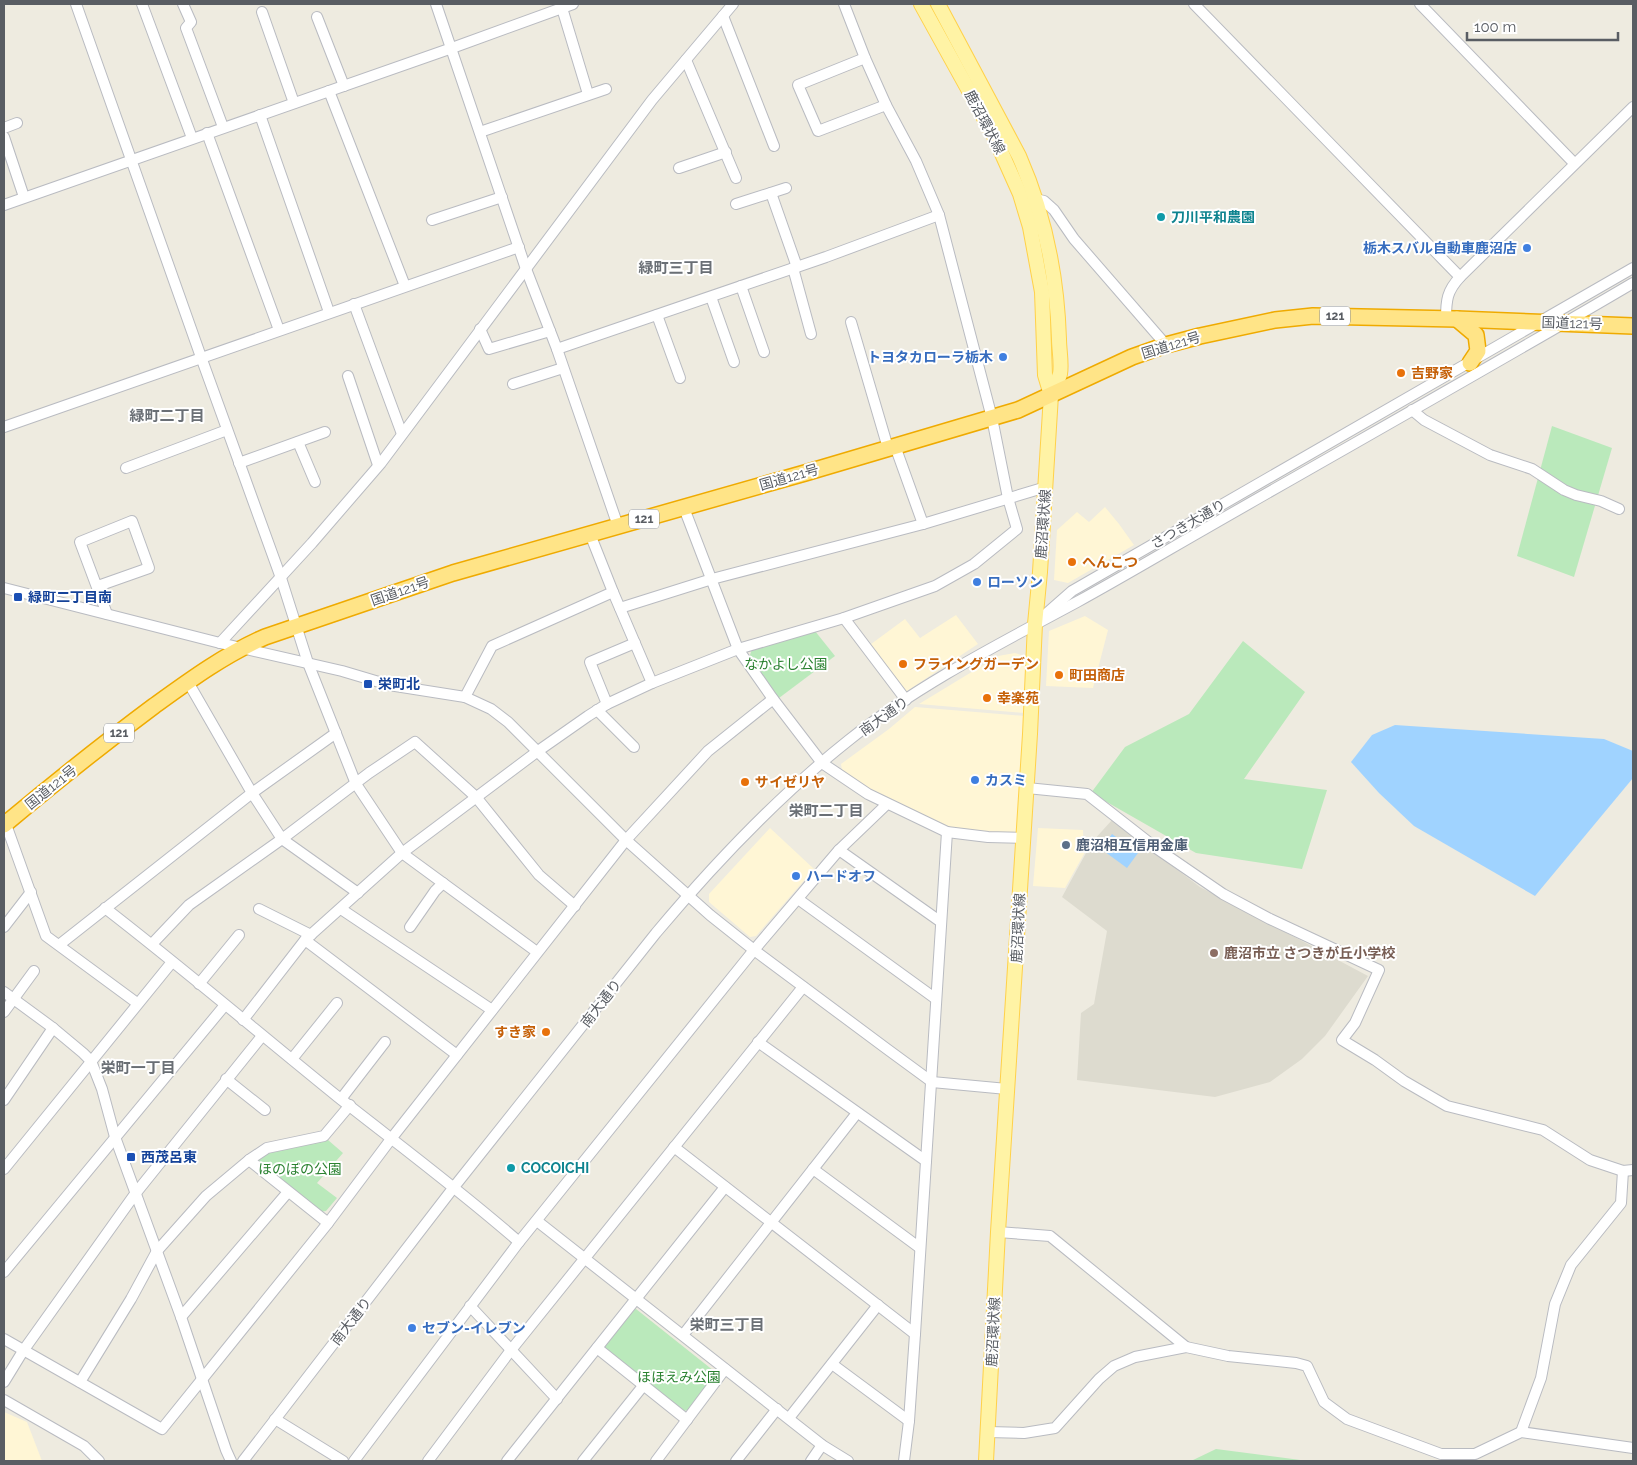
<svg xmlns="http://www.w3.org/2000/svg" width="1637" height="1465" font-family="Raleway,'Noto Sans JP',sans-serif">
  <rect width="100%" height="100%" fill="#eeebe0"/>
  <!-- commercial -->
  <g fill="#fff6d5">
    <path d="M 1105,507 L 1119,524 L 1134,545 L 1068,583 L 1054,580 L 1057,530 L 1077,512 L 1089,522 Z"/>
    <path d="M 956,615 L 978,644 L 904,693 L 867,647 L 905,619 L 920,638 Z"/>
    <path d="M 1085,616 L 1108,630 L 1093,688 L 1046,686 L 1049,631 Z"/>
    <path d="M 1015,653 L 1027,657 L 1024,713 L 919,704 L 998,656 Z"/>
    <path d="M 915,707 L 1025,716 L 1018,834 L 947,828 L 879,795 L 842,770 L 841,764 L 889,729 Z"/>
    <path d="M 770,828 L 814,869 L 756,936 L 750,937 L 709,902 L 709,894 Z"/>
    <path d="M 1038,828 L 1083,830 L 1084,854 L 1065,888 L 1033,886 Z"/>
    <path d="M 4,1412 L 27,1422 L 42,1461 L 4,1461 Z"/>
  </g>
  <!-- education -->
  <path fill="#dddbcf" d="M 1112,820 L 1200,887 L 1368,976 L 1325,1036 L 1302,1059 L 1270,1082 L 1215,1097 L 1077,1080 L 1081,1013 L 1094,1004 L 1107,931 L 1062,897 L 1092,842 Z"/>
  <!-- green -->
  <g fill="#bae9bb">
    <path d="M 1552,426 L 1612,448 L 1574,577 L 1517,556 Z"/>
    <path d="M 815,631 L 835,656 L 779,698 L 749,658 L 752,649 Z"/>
    <path d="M 1243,641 L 1305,692 L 1244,779 L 1327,790 L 1302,869 L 1196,853 L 1091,793 L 1125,747 L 1189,714 Z"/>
    <path d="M 328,1140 L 343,1153 L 317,1183 L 337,1198 L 326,1211 L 320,1212 L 258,1162 L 260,1155 Z"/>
    <path d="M 636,1309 L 714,1371 L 714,1377 L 688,1410 L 680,1412 L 604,1349 L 604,1342 L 629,1311 Z"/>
    <path d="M 1216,1449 L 1308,1461 L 1191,1461 Z"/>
  </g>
  <!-- water -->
  <g fill="#a0d3ff">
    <path d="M 1395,725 L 1604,739 L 1633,751 L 1633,778 L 1535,896 L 1414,826 L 1379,793 L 1351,762 L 1372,735 Z"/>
    <path d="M 1112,834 L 1138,853 L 1127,868 L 1101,849 Z"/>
  </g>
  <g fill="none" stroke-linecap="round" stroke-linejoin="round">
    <defs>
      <g id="minor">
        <path d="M 76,4 L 201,357 L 281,578 L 308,663 L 356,784 L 402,853 L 537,952"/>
        <path d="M 142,4 L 192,138"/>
        <path d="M 183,4 L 191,22 L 186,28 L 223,127"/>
        <path d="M 436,4 L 526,269 L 557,349 L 618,526"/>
        <path d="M 1194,4 L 1460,277"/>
        <path d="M 1420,4 L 1574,163"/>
        <path d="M 562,8 L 588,94"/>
        <path d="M 262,12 L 294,103"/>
        <path d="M 723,16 L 774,146"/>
        <path d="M 317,17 L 344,86"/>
        <path d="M 865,58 L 798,85 L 818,131 L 886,105"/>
        <path d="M 686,60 L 736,178"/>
        <path d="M 329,91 L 405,286"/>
        <path d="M 260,115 L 329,312"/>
        <path d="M 4,128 L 17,123"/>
        <path d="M 480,132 L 606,89"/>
        <path d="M 207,133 L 279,330"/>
        <path d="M 4,137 L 24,197"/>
        <path d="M 679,168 L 726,152"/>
        <path d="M 771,193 L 797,267"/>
        <path d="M 1035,199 L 1044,201 L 1054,210 L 1074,239 L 1166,345"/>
        <path d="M 736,204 L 786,188"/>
        <path d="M 4,205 L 452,48 L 573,4"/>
        <path d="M 432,220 L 502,197"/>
        <path d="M 793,268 L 811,334"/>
        <path d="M 741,286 L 764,352"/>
        <path d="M 711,297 L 734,362"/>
        <path d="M 354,304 L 402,434"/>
        <path d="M 657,315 L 680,378"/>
        <path d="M 1446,319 C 1446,300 1447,291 1460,277 L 1633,107"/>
        <path d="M 851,322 L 888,448"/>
        <path d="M 480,329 L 489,349 L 550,331"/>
        <path d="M 557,349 L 826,257 L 939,215"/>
        <path d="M 348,376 L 378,465"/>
        <path d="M 513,384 L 563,368"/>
        <path d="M 1412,410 L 1424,420 L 1490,455 L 1532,469 L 1564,490 L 1576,495 L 1601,501 L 1619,509"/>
        <path d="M 4,427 L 519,247"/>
        <path d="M 298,442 L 315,482"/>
        <path d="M 895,446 L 923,524"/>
        <path d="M 239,463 L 325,432"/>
        <path d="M 126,468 L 227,430"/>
        <path d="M 684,508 L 738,649 L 773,699 L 822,763 L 868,794 L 947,832 L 988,837 L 1023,838"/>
        <path d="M 590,534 L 613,592 L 652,683"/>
        <path d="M 98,586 L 149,568 L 132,521 L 80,542 L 107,614"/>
        <path d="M 4,588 L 220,643 L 342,671 L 389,685 L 465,697 L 491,709 L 508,722 L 626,840 L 710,915 L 754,950 L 887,1049 L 932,1082 L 1007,1089"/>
        <path d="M 620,608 L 712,579 L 923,524 L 1046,487"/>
        <path d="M 1047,613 L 1072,591 L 1633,268"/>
        <path d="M 844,618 L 906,700"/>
        <path d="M 220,643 L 312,543 L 381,463 L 652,100 L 733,4"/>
        <path d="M 188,682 L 252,793 L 282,839 L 358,893"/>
        <path d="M 465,697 L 492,646 L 613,592"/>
        <path d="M 607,704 L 590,662 L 635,643"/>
        <path d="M 597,710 L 634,747"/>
        <path d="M 1027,788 L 1087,794 L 1156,848 L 1223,894 L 1270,919 L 1379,970 L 1355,1023 L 1342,1040 L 1375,1060 L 1404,1081 L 1447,1106 L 1543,1130 L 1590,1160 L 1623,1171 L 1633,1170"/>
        <path d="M 4,819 L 46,936 L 137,1003"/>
        <path d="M 839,850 L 941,922"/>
        <path d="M 798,899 L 936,999"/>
        <path d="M 105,908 C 184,969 260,1034 338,1097 C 399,1145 461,1191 519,1242"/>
        <path d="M 259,909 L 311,935"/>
        <path d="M 341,909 L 492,1010"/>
        <path d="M 4,927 L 31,892"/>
        <path d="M 410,927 L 435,891 L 443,883"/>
        <path d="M 305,940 L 457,1055"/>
        <path d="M 152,944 L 189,905 L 282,839 L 369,773 L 415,742 L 476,797 L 539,875 L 575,906"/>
        <path d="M 59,945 L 252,793 L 336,733"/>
        <path d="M 199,984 L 239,935"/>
        <path d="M 4,992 L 53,1028 L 83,1053 L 91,1061 L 102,1089 L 115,1137 L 181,1317 L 226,1450 L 231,1461"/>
        <path d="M 4,1012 L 34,971"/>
        <path d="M 243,1020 L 305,940 L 402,853 L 538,751 L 588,716 L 607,704 L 652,683 L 738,649 L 844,618 L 935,586 L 974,564 L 1017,529 L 1008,498 L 992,418 L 939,215 L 916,161 L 886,105 L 865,58 L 844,4"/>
        <path d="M 758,1042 L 926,1161"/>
        <path d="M 292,1059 L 337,1003"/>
        <path d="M 226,1079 L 265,1110"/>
        <path d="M 341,1099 L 385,1042"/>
        <path d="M 4,1100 L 53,1028"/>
        <path d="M 674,1147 L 915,1334"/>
        <path d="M 249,1160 L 328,1223"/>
        <path d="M 4,1169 L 172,962"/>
        <path d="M 813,1169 L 920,1248"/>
        <path d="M 537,1221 L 822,1445 L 848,1461"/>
        <path d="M 998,1232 L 1050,1236 L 1186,1347"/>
        <path d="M 4,1272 L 225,1005"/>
        <path d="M 470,1306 L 557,1399"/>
        <path d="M 181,1317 L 288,1192"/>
        <path d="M 683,1335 L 857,1113"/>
        <path d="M 4,1339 L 162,1429 L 328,1223 L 391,1139 L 626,840 L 708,751 L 773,699"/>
        <path d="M 597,1348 L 687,1420"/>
        <path d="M 832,1364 L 909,1421"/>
        <path d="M 4,1382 L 23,1351 L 135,1194 L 262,1036"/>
        <path d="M 80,1382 L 131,1299 L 157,1251 L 206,1196 L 249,1160 L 267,1148 L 324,1136 L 350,1105"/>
        <path d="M 4,1400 L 84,1446 L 99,1461"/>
        <path d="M 789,1418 L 878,1305"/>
        <path d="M 275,1419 L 343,1461"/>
        <path d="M 988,1432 L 1024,1433 L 1055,1428 L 1099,1379 L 1114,1366 L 1135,1357 L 1186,1347 L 1228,1356 L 1296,1363 L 1307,1366 L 1324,1402 L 1347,1419 L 1441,1454 L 1475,1454 L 1521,1432 L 1633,1448"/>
        <path d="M 1521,1432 L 1541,1378 L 1555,1304 L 1571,1265 L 1621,1203 L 1623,1171"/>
        <path d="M 243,1461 L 454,1187 L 656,933 C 714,864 777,797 849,740 C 918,685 999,644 1077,602 C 1108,585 1139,567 1170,549 C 1324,460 1480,373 1633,283"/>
        <path d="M 354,1461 L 519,1242 L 754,950 L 839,850 L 887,804"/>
        <path d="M 428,1461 L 511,1350 L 803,987"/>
        <path d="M 507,1461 L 725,1187"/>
        <path d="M 583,1461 L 643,1386"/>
        <path d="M 656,1461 L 725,1369"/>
        <path d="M 736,1461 L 777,1409"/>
        <path d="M 811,1461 L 822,1445"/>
        <path d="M 904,1461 L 909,1421 L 915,1334 L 947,832"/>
      </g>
      <g id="major">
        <path d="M 921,4 L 994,136 L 1020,194 L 1030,227 L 1042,292 L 1045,375 L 1051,395 L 1040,572 L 1035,624 L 1030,734 L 998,1232 L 986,1461"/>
        <path d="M 938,4 L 1019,156 C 1045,215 1057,275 1059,339 C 1059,350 1062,364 1060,374 C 1058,381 1054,389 1051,395"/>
      </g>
      <g id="highway">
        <path d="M 1457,319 L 1476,335 L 1478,351 L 1470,363"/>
        <path d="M 4,825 C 53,784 103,744 154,706 C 190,680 224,655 265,637 L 453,573 L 805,473 L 1018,410 L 1132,357 L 1166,345 L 1200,336 L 1275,320 L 1313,316 L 1457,319 L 1633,326"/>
      </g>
    </defs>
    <!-- minor casing -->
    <use href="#minor" stroke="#b9bbc1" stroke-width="12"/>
    <!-- major casing -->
    <use href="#major" stroke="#ffd149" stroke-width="16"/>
    <!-- highway casing -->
    <use href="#highway" stroke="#efaa00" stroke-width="18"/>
    <!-- minor -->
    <use href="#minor" stroke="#fff" stroke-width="10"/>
    <!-- major -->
    <use href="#major" stroke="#fff3a5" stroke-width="14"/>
    <!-- highway -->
    <use href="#highway" stroke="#ffe487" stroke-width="15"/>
  </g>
  <!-- markers -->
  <g fill="#0f9aa8" stroke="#fff" stroke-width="2">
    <circle cx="1161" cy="217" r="5"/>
    <circle cx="511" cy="1168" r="5"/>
  </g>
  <g fill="#3f7fe0" stroke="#fff" stroke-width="2">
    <circle cx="1527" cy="248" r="5"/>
    <circle cx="1003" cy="357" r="5"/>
    <circle cx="977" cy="582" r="5"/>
    <circle cx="975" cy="780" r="5"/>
    <circle cx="796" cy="876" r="5"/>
    <circle cx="412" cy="1328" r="5"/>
  </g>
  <g fill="#e8710a" stroke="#fff" stroke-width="2">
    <circle cx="1401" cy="373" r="5"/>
    <circle cx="1072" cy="562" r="5"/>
    <circle cx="903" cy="664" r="5"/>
    <circle cx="1059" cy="675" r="5"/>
    <circle cx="987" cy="698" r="5"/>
    <circle cx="745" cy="782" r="5"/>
    <circle cx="546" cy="1032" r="5"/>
  </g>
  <g fill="#1a4fb4" stroke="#fff" stroke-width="2">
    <rect x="13" y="592" width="10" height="10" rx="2.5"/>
    <rect x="363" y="679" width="10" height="10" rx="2.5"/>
    <rect x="126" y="1152" width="10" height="10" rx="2.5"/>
  </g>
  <circle fill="#5c6f8a" stroke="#fff" stroke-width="2" cx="1066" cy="845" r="5"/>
  <circle fill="#8d6e63" stroke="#fff" stroke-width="2" cx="1214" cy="953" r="5"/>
  <g text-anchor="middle" stroke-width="4" stroke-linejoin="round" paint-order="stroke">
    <!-- shield labels -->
    <g fill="#fff" stroke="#8b8e92" stroke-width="1">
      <rect x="1320" y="306.5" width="30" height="19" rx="4"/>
      <rect x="629" y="509.5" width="30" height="19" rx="4"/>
      <rect x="104" y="723.5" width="30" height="19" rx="4"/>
    </g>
    <g font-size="12" font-weight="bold" fill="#595d63">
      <text x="1335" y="320">121</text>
      <text x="644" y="523">121</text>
      <text x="119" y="737">121</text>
    </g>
    <!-- street labels -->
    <g font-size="14" fill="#595d63" stroke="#fff">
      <text transform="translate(985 122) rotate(62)" y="5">鹿沼環状線</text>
      <text transform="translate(1572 323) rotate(2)" y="5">国道121号</text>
      <text transform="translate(1171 345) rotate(-17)" y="5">国道121号</text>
      <text transform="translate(789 477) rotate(-16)" y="5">国道121号</text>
      <text transform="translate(1043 524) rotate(-86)" y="5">鹿沼環状線</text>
      <text transform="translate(1188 524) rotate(-30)" y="5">さつき大通り</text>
      <text transform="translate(400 591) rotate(-19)" y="5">国道121号</text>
      <text transform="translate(884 716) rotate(-35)" y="5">南大通り</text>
      <text transform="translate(51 787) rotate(-39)" y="5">国道121号</text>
      <text transform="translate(1018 928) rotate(-87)" y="5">鹿沼環状線</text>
      <text transform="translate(601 1003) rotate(-52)" y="5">南大通り</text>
      <text transform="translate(351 1321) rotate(-52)" y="5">南大通り</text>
      <text transform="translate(993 1332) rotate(-87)" y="5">鹿沼環状線</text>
    </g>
    <!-- culture labels -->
    <g font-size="14" font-weight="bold" fill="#0d838f" stroke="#fff" text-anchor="start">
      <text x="1171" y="222">刀川平和農園</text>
      <text x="521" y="1173">COCOICHI</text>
    </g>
    <!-- shop labels -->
    <g font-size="14" font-weight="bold" fill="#366cbe" stroke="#fff" text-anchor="start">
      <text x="1517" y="253" text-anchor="end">栃木スバル自動車鹿沼店</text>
      <text x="993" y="362" text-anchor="end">トヨタカローラ栃木</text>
      <text x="987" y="587">ローソン</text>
      <text x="985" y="785">カスミ</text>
      <text x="806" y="881">ハードオフ</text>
      <text x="422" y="1333">セブン-イレブン</text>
    </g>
    <!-- food labels -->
    <g font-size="14" font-weight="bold" fill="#c56008" stroke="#fff" text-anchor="start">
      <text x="1411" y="378">吉野家</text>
      <text x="1082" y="567">へんこつ</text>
      <text x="913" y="669">フライングガーデン</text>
      <text x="1069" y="680">町田商店</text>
      <text x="997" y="703">幸楽苑</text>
      <text x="755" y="787">サイゼリヤ</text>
      <text x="536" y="1037" text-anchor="end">すき家</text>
    </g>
    <!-- transit labels -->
    <g font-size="14" font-weight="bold" fill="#164399" stroke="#fff" text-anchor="start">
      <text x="28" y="602">緑町二丁目南</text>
      <text x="378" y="689">栄町北</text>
      <text x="141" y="1162">西茂呂東</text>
    </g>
    <!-- park labels -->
    <g font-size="14" fill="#2b8231" stroke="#fff">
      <text x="786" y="669">なかよし公園</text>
      <text x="300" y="1174">ほのぼの公園</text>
      <text x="679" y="1382">ほほえみ公園</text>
    </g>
    <!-- service labels -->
    <g font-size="14" font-weight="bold" fill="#4e5e75" stroke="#fff" text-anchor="start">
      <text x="1076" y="850">鹿沼相互信用金庫</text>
    </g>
    <!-- education labels -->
    <g font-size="14" font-weight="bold" fill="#785e54" stroke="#fff" text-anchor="start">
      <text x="1224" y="958">鹿沼市立 さつきが丘小学校</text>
    </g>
    <!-- neighbourhood labels -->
    <g font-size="15" font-weight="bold" fill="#6a6f75" stroke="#fff">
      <text x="676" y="273">緑町三丁目</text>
      <text x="167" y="421">緑町二丁目</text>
      <text x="826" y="816">栄町二丁目</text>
      <text x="138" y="1073">栄町一丁目</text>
      <text x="727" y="1330">栄町三丁目</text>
    </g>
  </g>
  <!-- border -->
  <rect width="1637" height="1465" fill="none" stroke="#595d63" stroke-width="10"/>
  <!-- scale -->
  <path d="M1467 32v8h151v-8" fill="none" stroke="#595d63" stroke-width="2.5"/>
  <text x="1474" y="32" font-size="15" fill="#595d63" stroke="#ffffff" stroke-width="4" paint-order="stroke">100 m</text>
</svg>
